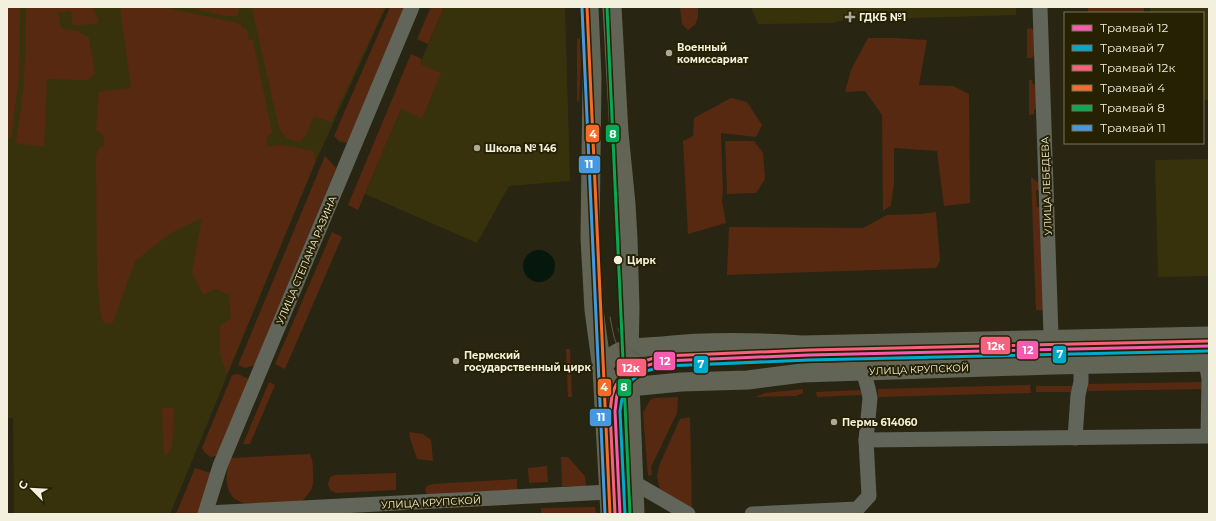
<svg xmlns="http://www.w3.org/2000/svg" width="1216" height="521" font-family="Montserrat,sans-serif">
  <rect width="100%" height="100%" fill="#282513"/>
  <!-- built -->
  <g fill="#38320c">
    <path d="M 7,7 L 386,7 L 315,163 L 170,514 L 14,514 L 13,418 L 7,418 Z"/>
    <path d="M 444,7 L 565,7 L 570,181 L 509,186 L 477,243 L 365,194 Z"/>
    <path d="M 751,7 L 1016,7 L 1016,15 L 843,20 L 833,23 L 758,24 Z"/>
    <path d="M 1150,7 L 1209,7 L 1209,100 L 1203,100 L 1203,13 L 1150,13 Z"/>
    <path d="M 1209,159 L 1209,276 L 1158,277 L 1155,160 Z"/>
  </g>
  <!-- green -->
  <g fill="#582911">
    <path d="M 7,7 L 20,7 L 19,77 L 11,138 L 7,139 Z"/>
    <path d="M 26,7 L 93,7 L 99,23 L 73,26 L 71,11 L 58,13 L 61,28 L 78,31 L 89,38 L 95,74 L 87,80 L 47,79 L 44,147 L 16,143 C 24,98 26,52 26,7 Z"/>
    <path d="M 120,7 L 163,7 L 241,24 L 242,28 L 247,29 L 249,40 L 253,40 L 272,133 L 267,137 L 267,146 L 280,145 L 314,151 L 315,163 L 227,374 L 220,353 L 220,326 L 231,318 L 229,295 L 216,289 L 203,295 L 192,272 L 202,218 L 171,233 L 135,261 L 113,322 L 105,324 L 101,317 L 97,276 L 96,157 L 99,148 L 104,146 L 104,136 L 96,130 L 99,92 L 131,88 Z"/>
    <path d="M 187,7 L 242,7 C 237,10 238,12 238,16 L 225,16 Z"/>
    <path d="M 253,7 L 385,7 L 331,122 L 314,116 L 306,135 L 299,142 L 287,138 L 279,128 L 252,8 Z"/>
    <path d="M 390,7 L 404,7 L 347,143 L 339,141 L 334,136 Z"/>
    <path d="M 431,7 L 444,7 L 428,44 L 417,39 Z"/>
    <path d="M 680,7 L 698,7 C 698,19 699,23 688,30 L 682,24 Z"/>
    <rect x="1088" y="7" width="56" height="6"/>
    <path d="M 1031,28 L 1035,31 L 1037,51 L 1032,58 L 1027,58 L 1027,29 Z"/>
    <path d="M 577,38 L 580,39 L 580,41 L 581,64 L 579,101 L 577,102 Z"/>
    <path d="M 868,38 L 896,38 L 927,40 L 919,85 L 953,86 L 969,94 L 970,203 L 944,206 L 937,151 L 894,148 L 894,183 L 891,205 L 883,211 L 882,115 L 865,91 L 845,92 L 851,70 Z"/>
    <path d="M 411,54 L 422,59 L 420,64 L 441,73 L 422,118 L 401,109 L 358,210 L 348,205 Z"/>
    <path d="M 1029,80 L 1032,80 L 1032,83 L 1039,87 L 1039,106 L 1034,110 L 1034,114 L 1029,115 Z"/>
    <path d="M 731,98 L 747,102 L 762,125 L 756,137 L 721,133 L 723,189 L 722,201 L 726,223 L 688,234 L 683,141 L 693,136 L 694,118 Z"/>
    <path d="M 725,141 L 754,141 L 763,153 L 765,179 L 756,193 L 727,194 Z"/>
    <path d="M 325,156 L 336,168 L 255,365 L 245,368 L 238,365 Z"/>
    <path d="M 1031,177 L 1040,184 L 1041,190 L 1036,190 L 1037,207 L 1042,207 L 1045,310 L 1036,310 Z"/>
    <path d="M 936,212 L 940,261 L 936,268 L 727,275 L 729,227 L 863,228 L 887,215 L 921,214 Z"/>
    <path d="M 332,232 L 342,237 L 285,369 L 275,364 Z"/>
    <path d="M 566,349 L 570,349 L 572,397 L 568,397 Z"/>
    <path d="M 238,374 L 249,379 L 216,456 L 211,457 L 205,453 L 202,448 L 232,375 Z"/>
    <path d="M 269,382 L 275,385 L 250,444 L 243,444 Z"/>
    <path d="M 1204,382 L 1204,389 L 1088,391 L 1088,384 Z"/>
    <path d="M 1030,385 L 1031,393 L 878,397 L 878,389 Z"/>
    <rect x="1036" y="386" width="41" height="6"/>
    <path d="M 803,389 L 803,393 L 796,396 L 755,397 L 765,393 Z"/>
    <path d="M 861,390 L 861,395 L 817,397 L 816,392 Z"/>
    <path d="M 678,397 L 677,413 L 651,467 L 652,475 L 648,476 L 643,413 L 650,400 L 655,398 Z"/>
    <path d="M 162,408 L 174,408 L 172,446 L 167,456 L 164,453 Z"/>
    <path d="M 690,417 L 692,513 L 661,493 L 657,477 L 659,466 L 680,419 Z"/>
    <path d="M 409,432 L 423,434 L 431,440 L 433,461 L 417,459 L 410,438 Z"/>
    <path d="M 310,454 C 313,461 313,465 313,473 C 314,488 312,490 302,501 L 246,504 C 241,502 235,500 232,496 C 224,486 226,468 231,458 Z"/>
    <path d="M 561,457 L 568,457 L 585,476 L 586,486 L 562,486 Z"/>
    <path d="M 547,466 L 548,482 L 529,483 L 528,468 Z"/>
    <path d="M 195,468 L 211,473 L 198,514 L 176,514 Z"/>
    <path d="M 396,473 L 396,490 L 336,493 L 330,490 L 328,484 L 330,477 L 335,475 Z"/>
    <path d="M 517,479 L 517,490 L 427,495 L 425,490 L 427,486 L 432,484 Z"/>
    <path d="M 595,507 L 596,514 L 541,514 L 541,508 Z"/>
  </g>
  <!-- water -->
  <circle fill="#06180d" cx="539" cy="266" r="16"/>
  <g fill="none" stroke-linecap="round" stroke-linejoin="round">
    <!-- minor -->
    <g stroke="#62655a" stroke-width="15">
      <path d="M 1040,7 L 1052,365"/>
      <path d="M 1075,438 L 1078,395 L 1081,382 L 1081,365"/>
      <path d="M 866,440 L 1208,436 L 1209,379 L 1206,362"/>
      <path d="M 633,482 L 688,514"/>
      <path d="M 206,513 L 609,492"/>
      <path d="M 205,514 L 220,466 L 412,7"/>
      <path d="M 752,514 L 857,509 L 869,496 L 866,440 L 870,398 L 868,388 L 863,371"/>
    </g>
    <!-- major -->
    <g stroke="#626555" stroke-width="19">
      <path d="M 589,7 L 592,77 L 590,238 L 594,310 L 602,369 L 610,514"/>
      <path d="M 612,7 L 619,133 L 626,204 L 628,239 L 630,308 L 629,358 L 635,514"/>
      <path d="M 602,369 C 607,359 617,352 628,349 C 638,347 651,347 662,346 C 708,341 756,342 802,345 L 1209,336"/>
      <path d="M 602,369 L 610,380 L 617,383 L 630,387 L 681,382 L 748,380 L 802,373 L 1052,365 L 1209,362"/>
    </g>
    <!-- tram -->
    <g stroke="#5c5c4f" stroke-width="1">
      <path d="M 610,317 C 612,326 613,337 617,345 C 625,363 647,367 663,367"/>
      <path d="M 618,328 C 622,351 642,359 664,361"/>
    </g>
    <defs>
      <path id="tram-1" d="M 620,514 L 615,411 C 616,406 616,400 617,395 C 624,373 643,365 664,361 L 809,355 L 1209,346"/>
      <path id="tram-2" d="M 625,514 L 620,411 C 621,407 621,403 622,399 C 626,377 645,370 665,366 L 809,360 L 1209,351"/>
      <path id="tram-3" d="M 615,514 L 610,411 C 611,406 611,401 612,396 C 618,370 640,360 664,356 L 809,350 L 1209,341"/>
      <path id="tram-4" d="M 587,7 L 610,514"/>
      <path id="tram-5" d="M 607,7 L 630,514"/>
      <path id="tram-6" d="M 582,8 L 605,514"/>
    </defs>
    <!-- tram-1 casing -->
    <use href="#tram-1" stroke="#262102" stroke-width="6"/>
    <!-- tram-2 casing -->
    <use href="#tram-2" stroke="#262102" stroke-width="6"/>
    <!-- tram-3 casing -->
    <use href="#tram-3" stroke="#262102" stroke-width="6"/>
    <!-- tram-4 casing -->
    <use href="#tram-4" stroke="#262102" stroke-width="6"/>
    <!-- tram-5 casing -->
    <use href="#tram-5" stroke="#262102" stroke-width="6"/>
    <!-- tram-6 casing -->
    <use href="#tram-6" stroke="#262102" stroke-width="6"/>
    <!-- tram-1 -->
    <use href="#tram-1" stroke="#f75aaf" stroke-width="3"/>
    <!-- tram-2 -->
    <use href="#tram-2" stroke="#00a9ce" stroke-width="3"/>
    <!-- tram-3 -->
    <use href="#tram-3" stroke="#f8607d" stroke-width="3"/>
    <!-- tram-4 -->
    <use href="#tram-4" stroke="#f36c2b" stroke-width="3"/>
    <!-- tram-5 -->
    <use href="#tram-5" stroke="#06aa56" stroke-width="3"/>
    <!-- tram-6 -->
    <use href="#tram-6" stroke="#4699e1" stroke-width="3"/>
  </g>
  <!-- markers -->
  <g fill="#aca997" stroke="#262102" stroke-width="1.5">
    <path d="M848 11h4v4h4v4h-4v4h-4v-4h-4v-4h4z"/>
    <circle cx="669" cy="53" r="4"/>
    <circle cx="477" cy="148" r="4"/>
    <circle cx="456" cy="361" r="4"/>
    <circle cx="834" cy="422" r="4"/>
  </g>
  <circle fill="#f3f0de" stroke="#262102" stroke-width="1.5" cx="618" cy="260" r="5"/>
  <g text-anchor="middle" stroke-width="4" stroke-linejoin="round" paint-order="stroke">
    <!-- poi labels -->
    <g font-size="10" font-weight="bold" fill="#f3f0de" stroke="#262102" text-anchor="start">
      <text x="859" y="21">ГДКБ №1</text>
      <text x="677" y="51">Военный<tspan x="677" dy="12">комиссариат</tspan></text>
      <text x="485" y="152">Школа № 146</text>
      <text x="464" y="359">Пермский<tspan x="464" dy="12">государственный цирк</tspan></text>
      <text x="842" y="426">Пермь 614060</text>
    </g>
    <!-- street labels -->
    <g font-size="10" fill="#f3f0de" stroke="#262102">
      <text transform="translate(1046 186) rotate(-92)" y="4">УЛИЦА ЛЕБЕДЕВА</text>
      <text transform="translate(306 260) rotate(-67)" y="4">УЛИЦА СТЕПАНА РАЗИНА</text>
      <text transform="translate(919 369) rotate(-2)" y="4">УЛИЦА КРУПСКОЙ</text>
      <text transform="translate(431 502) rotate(-3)" y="4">УЛИЦА КРУПСКОЙ</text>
    </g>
    <!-- stop labels -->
    <g font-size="10" font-weight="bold" fill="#f3f0de" stroke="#262102" text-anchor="start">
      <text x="627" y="264">Цирк</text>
    </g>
  </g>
  <g stroke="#262102" stroke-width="1.5">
    <rect x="585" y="124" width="15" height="19" rx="4" fill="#f36c2b"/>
    <rect x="605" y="124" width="15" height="19" rx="4" fill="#06aa56"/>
    <rect x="578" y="155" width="23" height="19" rx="4" fill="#4699e1"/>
    <rect x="980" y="336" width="31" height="19" rx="4" fill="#f8607d"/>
    <rect x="1016" y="340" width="23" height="20" rx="4" fill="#f75aaf"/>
    <rect x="1052" y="345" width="15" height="19" rx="4" fill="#00a9ce"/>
    <rect x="653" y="351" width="23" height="20" rx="4" fill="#f75aaf"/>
    <rect x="693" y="355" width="16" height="19" rx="4" fill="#00a9ce"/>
    <rect x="616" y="358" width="31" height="19" rx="4" fill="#f8607d"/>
    <rect x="597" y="378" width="15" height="19" rx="4" fill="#f36c2b"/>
    <rect x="617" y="378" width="15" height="19" rx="4" fill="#06aa56"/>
    <rect x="589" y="408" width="23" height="19" rx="4" fill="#4699e1"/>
  </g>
  <g font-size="11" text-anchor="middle" font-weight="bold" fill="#fff">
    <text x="593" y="138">4</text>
    <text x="613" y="138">8</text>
    <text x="589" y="168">11</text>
    <text x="996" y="350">12к</text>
    <text x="1028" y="354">12</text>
    <text x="1060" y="358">7</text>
    <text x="665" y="365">12</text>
    <text x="701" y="368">7</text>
    <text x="631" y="372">12к</text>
    <text x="604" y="391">4</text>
    <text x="624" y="391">8</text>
    <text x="601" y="421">11</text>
  </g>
  <!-- border -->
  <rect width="1216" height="521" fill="none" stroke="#f3f0de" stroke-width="16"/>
  <!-- legend -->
  <rect x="1064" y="12" width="140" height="132" fill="#262102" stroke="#78745a"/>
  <rect x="1072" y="25" width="20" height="6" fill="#f75aaf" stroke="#78745a"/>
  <text x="1100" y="32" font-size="12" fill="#f3f0de">Трамвай 12</text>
  <rect x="1072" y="45" width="20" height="6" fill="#00a9ce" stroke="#78745a"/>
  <text x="1100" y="52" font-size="12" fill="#f3f0de">Трамвай 7</text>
  <rect x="1072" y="65" width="20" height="6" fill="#f8607d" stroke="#78745a"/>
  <text x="1100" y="72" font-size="12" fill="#f3f0de">Трамвай 12к</text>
  <rect x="1072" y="85" width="20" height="6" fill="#f36c2b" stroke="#78745a"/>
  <text x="1100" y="92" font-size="12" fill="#f3f0de">Трамвай 4</text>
  <rect x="1072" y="105" width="20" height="6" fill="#06aa56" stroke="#78745a"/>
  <text x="1100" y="112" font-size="12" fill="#f3f0de">Трамвай 8</text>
  <rect x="1072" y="125" width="20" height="6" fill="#4699e1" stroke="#78745a"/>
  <text x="1100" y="132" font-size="12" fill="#f3f0de">Трамвай 11</text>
  <!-- north arrow -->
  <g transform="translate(32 489) rotate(294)" stroke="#262102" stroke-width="3" paint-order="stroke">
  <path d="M0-3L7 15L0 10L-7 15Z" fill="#f3f0de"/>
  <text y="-6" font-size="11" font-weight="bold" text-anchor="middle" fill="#f3f0de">С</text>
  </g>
</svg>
